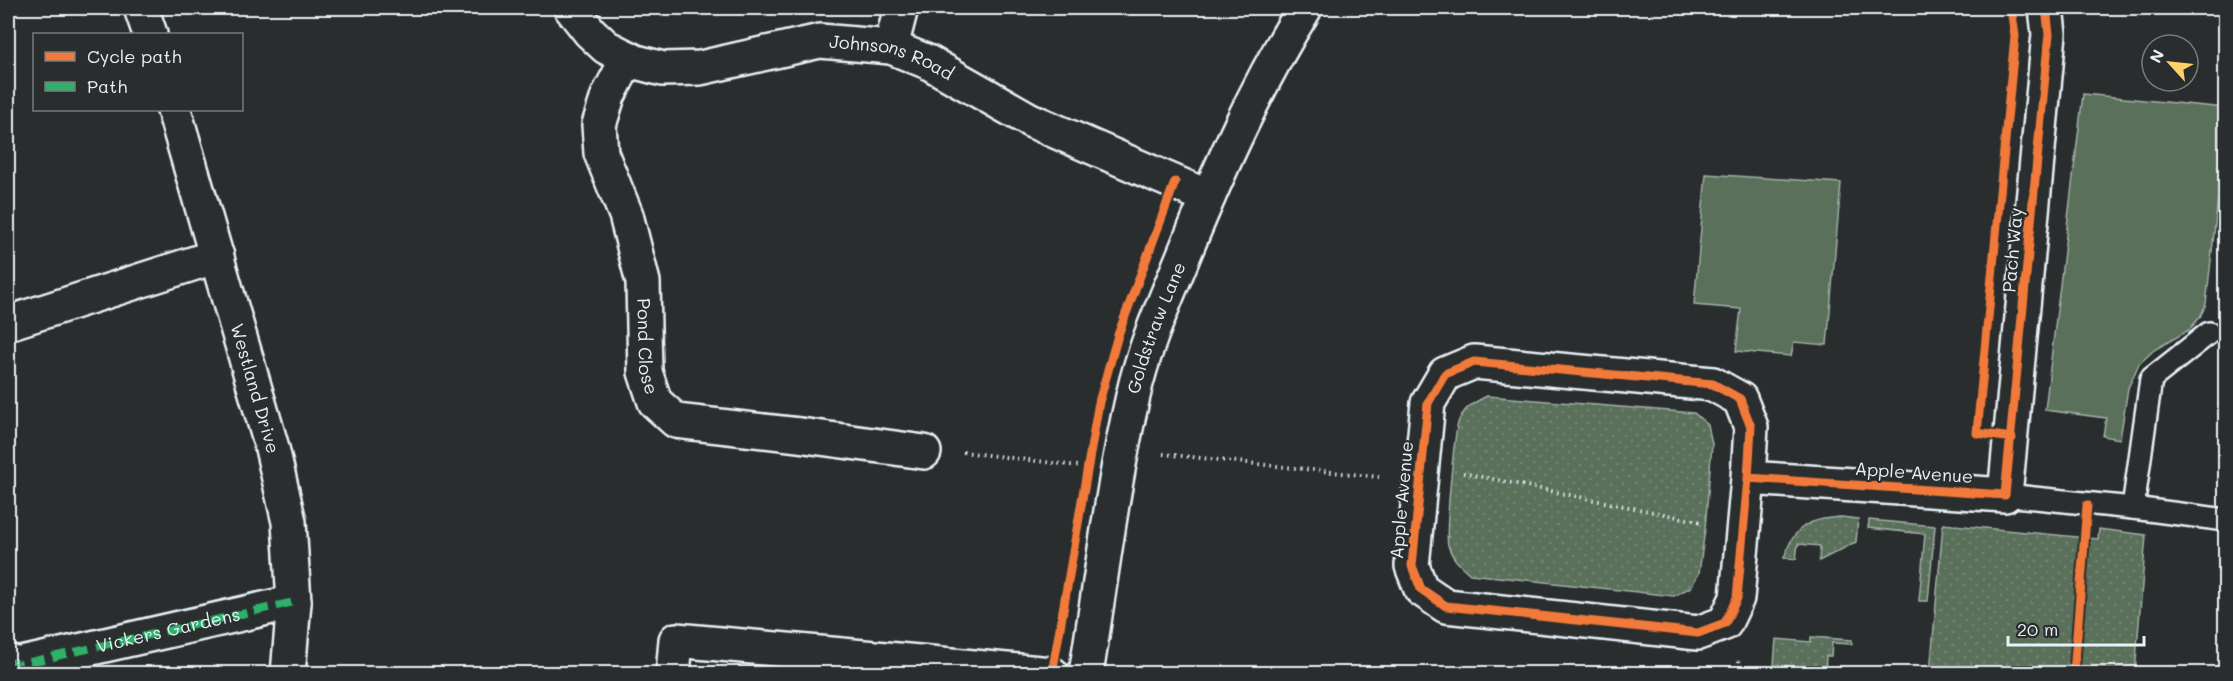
<svg xmlns="http://www.w3.org/2000/svg" width="2233" height="681" font-family="Mali,sans-serif">
  <defs>
    <pattern id="grass-dots" width="8" height="8" patternUnits="userSpaceOnUse" patternTransform="scale(1.5)"><rect width="8" height="8" fill="#5a6f5a"/><path d="M2 2h.1M6 6h.1" fill="none" stroke="#728472" stroke-width="1.8" stroke-linecap="round"/></pattern>
  </defs>
  <rect width="100%" height="100%" fill="#2a2d2e"/>
  <filter id="ink" filterUnits="userSpaceOnUse"><feTurbulence type="fractalNoise" baseFrequency=".0167" numOctaves="2"/><feDisplacementMap in="SourceGraphic" scale="12" xChannelSelector="R" yChannelSelector="G"/><feConvolveMatrix kernelMatrix="1 2 1 2 8 2 1 2 1" color-interpolation-filters="sRGB"/></filter>
  <g filter="url(#ink)">
    <!-- grass -->
    <g fill="url(#grass-dots)" stroke="#a1b0a9" stroke-width="1.5">
      <path d="M 1487,396 L 1694,413 L 1708,425 L 1712,444 L 1705,529 L 1699,573 L 1691,587 L 1674,596 L 1470,574 C 1460,565 1452,559 1448,545 C 1445,533 1454,432 1459,420 C 1465,407 1475,402 1487,396 Z"/>
      <path d="M 1841,517 L 1858,519 L 1856,542 L 1819,561 L 1820,546 L 1798,544 L 1796,559 L 1784,558 C 1794,526 1808,519 1841,517 Z"/>
      <path d="M 1869,520 L 1935,526 L 1928,601 L 1919,601 L 1925,534 L 1868,528 Z"/>
      <path d="M 1943,524 L 2098,539 L 2099,529 L 2146,535 L 2135,673 L 1930,673 Z"/>
      <path d="M 1811,637 L 1852,640 L 1852,644 L 1832,643 L 1831,656 L 1826,656 L 1825,673 L 1789,673 L 1789,666 L 1774,665 L 1776,639 L 1811,642 Z"/>
    </g>
    <!-- park -->
    <g fill="#5a6f5a" stroke="#a1b0a9" stroke-width="1.5">
      <path d="M 2083,94 L 2225,108 L 2225,136 L 2206,304 L 2200,317 L 2189,330 L 2154,350 L 2139,364 L 2128,388 L 2120,439 L 2103,436 L 2106,418 L 2045,410 Z"/>
      <path d="M 1706,174 L 1841,183 L 1827,345 L 1794,342 L 1791,356 L 1736,351 L 1741,309 L 1694,305 Z"/>
    </g>
    <g fill="none" stroke-linecap="round" stroke-linejoin="round">
      <defs>
        <g id="service">
          <path d="M 2005,495 L 2133,508 L 2226,520"/>
          <path d="M 2133,508 L 2151,379 L 2209,333"/>
        </g>
        <g id="minor">
          <path d="M 141,8 L 150,34"/>
          <path id="s1" d="M 571,8 L 590,32 L 606,47 L 636,62 L 663,69 L 700,68 L 820,41 L 891,47 L 928,62 L 1030,120 L 1208,197"/>
          <path d="M 891,47 L 901,8"/>
          <path id="s2" d="M 628,58 L 608,96 L 599,125 L 601,153 L 626,215 L 643,282 L 645,372 L 655,402 L 676,421 L 799,435 L 924,452"/>
          <path id="s3" d="M 174,110 L 272,448 L 289,522 L 294,602 L 288,674"/>
          <path d="M 8,323 L 217,256"/>
          <path d="M 1748,478 L 1751,427 L 1740,399 L 1713,384 L 1474,362 L 1445,374 L 1428,403 L 1412,566 L 1421,589 L 1446,606 L 1698,633 L 1725,623 L 1737,598 L 1748,478 L 2005,495 L 2049,34 L 2046,8"/>
          <path d="M 8,661 L 17,665 L 294,602"/>
          <path d="M 673,674 L 676,640 L 1052,674"/>
          <path id="s4" d="M 1086,674 C 1101,581 1112,487 1133,396 C 1144,346 1166,299 1185,252 C 1220,168 1257,84 1305,8"/>
        </g>
      </defs>
      <!-- service casing -->
      <use href="#service" stroke="#e8f1f8" stroke-width="26"/>
      <!-- minor casing -->
      <use href="#minor" stroke="#e8f1f8" stroke-width="38"/>
      <!-- path -->
      <g stroke="#e8f1f8" stroke-width="4" stroke-dasharray="1.5 4.5" stroke-linecap="butt">
        <path d="M 963,452 L 1078,466"/>
        <path d="M 1163,454 L 1379,477"/>
        <path d="M 1463,473 L 1702,522"/>
        <path d="M 1738,674 L 1739,660"/>
      </g>
      <!-- service -->
      <use href="#service" stroke="#2a2d2e" stroke-width="21"/>
      <!-- minor -->
      <use href="#minor" stroke="#2a2d2e" stroke-width="33"/>
      <!-- quiet -->
      <path stroke="#2db169" stroke-width="8" stroke-dasharray="15 8" stroke-linecap="butt" id="s5" d="M 8,661 L 17,665 L 294,602"/>
      <defs>
        <g id="cycleway">
          <path d="M 2011,8 L 2015,36 L 1977,433 L 2012,438"/>
          <path d="M 1748,478 L 1751,427 L 1740,399 L 1713,384 L 1474,362 L 1445,374 L 1428,403 L 1412,566 L 1421,589 L 1446,606 L 1698,633 L 1725,623 L 1737,598 L 1748,478 L 2005,495 L 2049,34 L 2046,8"/>
          <path d="M 1052,674 L 1099,402 L 1118,335 L 1175,182"/>
          <path d="M 2074,674 L 2087,505"/>
        </g>
      </defs>
      <!-- cycleway casing -->
      <use href="#cycleway" stroke="#2a2d2e" stroke-width="13"/>
      <!-- cycleway -->
      <use href="#cycleway" stroke="#f17a3a" stroke-width="9"/>
    </g>
  </g>
  <g text-anchor="middle" stroke-width="4.5" stroke-linejoin="round" paint-order="stroke">
    <!-- street labels -->
    <g font-size="18" fill="#e8f1f8" stroke="#2a2d2e">
      <text dy="6" stroke="none"><textPath href="#s1" startOffset="348">Johnsons Road</textPath></text>
      <text transform="translate(2013 250) rotate(-85)" y="6">Pach Way</text>
      <text dy="6" stroke="none"><textPath href="#s4" startOffset="354">Goldstraw Lane</textPath></text>
      <text dy="6" stroke="none"><textPath href="#s2" startOffset="302">Pond Close</textPath></text>
      <text dy="6" stroke="none"><textPath href="#s3" startOffset="290">Westland Drive</textPath></text>
      <text transform="translate(1914 473) rotate(4)" y="6">Apple Avenue</text>
      <text transform="translate(1402 500) rotate(-85)" y="6">Apple Avenue</text>
      <text dy="6" stroke="none"><textPath href="#s5" startOffset="165">Vickers Gardens</textPath></text>
    </g>
  </g>
  <!-- margin -->
  <rect width="2233" height="681" fill="none" stroke="#2a2d2e" stroke-width="30"/>
  <rect x="15" y="15" width="2203" height="651" fill="none" stroke="#e8f1f8" stroke-width="2" filter="url(#ink)"/>
  <!-- legend -->
  <rect x="33" y="33" width="210" height="78" fill="#2a2d2e" stroke="#767b7f" stroke-width="1.5"/>
  <rect x="45" y="52" width="30" height="9" fill="#f17a3a" stroke="#767b7f" stroke-width="1.5"/>
  <text x="87" y="63" font-size="18" fill="#e8f1f8">Cycle path</text>
  <rect x="45" y="82" width="30" height="9" fill="#2db169" stroke="#767b7f" stroke-width="1.5"/>
  <text x="87" y="93" font-size="18" fill="#e8f1f8">Path</text>
  <!-- north arrow -->
  <g transform="translate(2170 63) rotate(297)"><circle r="28" fill="#2a2d2e" stroke="#767b7f" stroke-width="1.5"/>
  <path d="M0-4.5L10 22L0 15L-10 22Z" fill="#ffd166"/>
  <text y="-9" font-size="16" font-weight="bold" text-anchor="middle" fill="#e8f1f8">N</text>
  </g>
  <!-- scale -->
  <path d="M2008 636v9h136v-9" fill="none" stroke="#e8f1f8" stroke-width="3"/>
  <text x="2017" y="636" font-size="18" fill="#e8f1f8" stroke="#2a2d2e" stroke-width="4.5" paint-order="stroke">20 m</text>
</svg>
